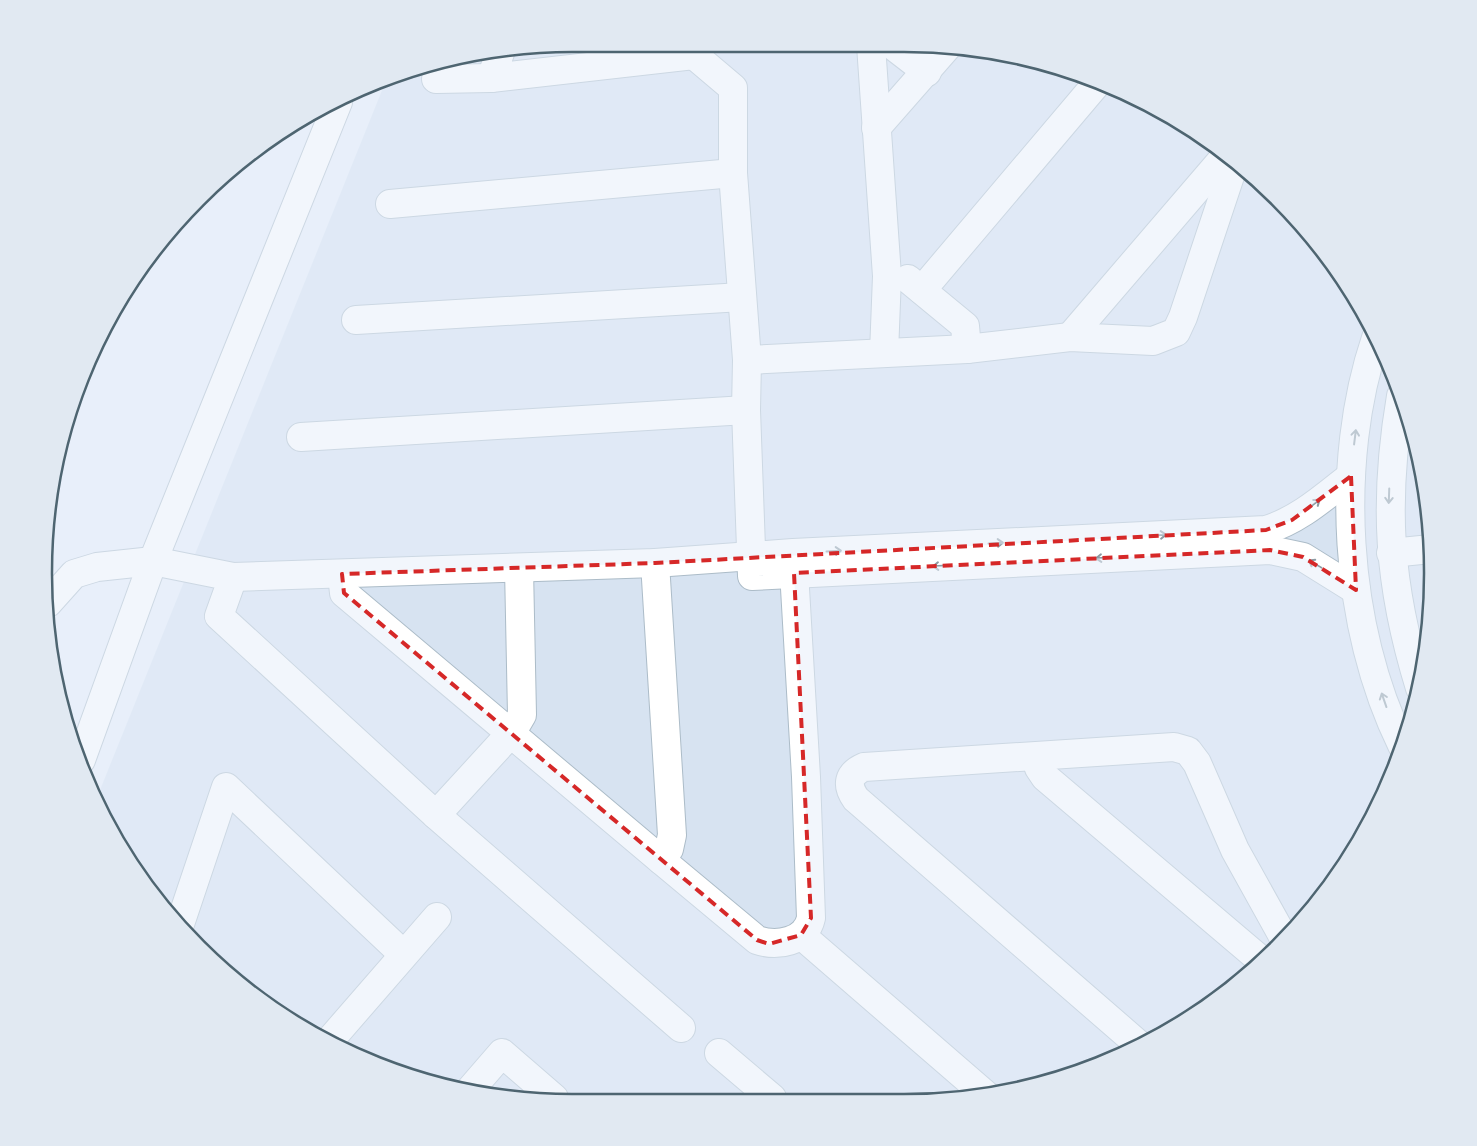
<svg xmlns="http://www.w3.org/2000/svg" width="1477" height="1146" font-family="'Varela Round',sans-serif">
  <rect width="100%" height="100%" fill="#e8effa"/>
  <!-- residential -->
  <path fill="#d7e3f1" d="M 573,44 L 938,45 L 1074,72 L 1138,98 L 1226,153 L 1302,224 L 1344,279 L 1393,371 L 1423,470 L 1433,573 L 1423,677 L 1393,776 L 1344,867 L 1278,947 L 1198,1013 L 1074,1074 L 973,1098 L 504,1098 L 403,1074 L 279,1013 L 199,947 L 133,867 L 96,800 L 385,83 L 436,62 Z"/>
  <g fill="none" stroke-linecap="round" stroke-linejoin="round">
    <defs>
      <g id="minor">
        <path d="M 681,44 L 733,88 L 733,173 L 747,360 L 746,410 L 752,576 L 1270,550 L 1303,557 L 1356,590"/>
        <path d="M 871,45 L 887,276 L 884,353"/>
        <path d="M 892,45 L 927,72"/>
        <path d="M 500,53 L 491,78 L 694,55"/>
        <path d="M 436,79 L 491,78"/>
        <path d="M 876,128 L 947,47"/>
        <path d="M 390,204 L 733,173"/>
        <path d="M 908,279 L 965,326 L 967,349"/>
        <path d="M 922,290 L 1098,82"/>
        <path d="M 356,320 L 742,297"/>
        <path d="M 1070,337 L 1227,154"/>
        <path d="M 1376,338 C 1334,462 1344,628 1402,745"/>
        <path d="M 747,360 L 967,349 L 1070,337 L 1153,341 L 1176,332 L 1183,317 L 1235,161"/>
        <path d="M 1401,396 C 1383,502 1388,585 1420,688"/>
        <path d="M 301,437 L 746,410"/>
        <path d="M 1391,553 L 1431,549"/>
        <path d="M 655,563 L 672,835 L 669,849 L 661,860 L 757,940 C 777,947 806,942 811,918 L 806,777 L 793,554"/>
        <path d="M 342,574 L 344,593 L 661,860"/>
        <path d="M 233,577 L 655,563 L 793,553 L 1266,530 C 1299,520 1324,497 1351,476"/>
        <path d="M 48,603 L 74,574 L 97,567 L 153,561 L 233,577 L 219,616 L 436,815 L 512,732 L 522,715 L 519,568"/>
        <path d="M 1035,757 L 1039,768 L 1045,777 L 1262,961"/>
        <path d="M 81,760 L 153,561 L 338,102"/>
        <path d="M 436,815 L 681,1028"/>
        <path d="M 180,924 L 226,787 L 403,954"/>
        <path d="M 801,935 L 986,1095"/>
        <path d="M 331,1039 L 437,917"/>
        <path d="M 1137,1043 L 856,799 C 846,785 848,774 864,767 L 1174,747 L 1188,751 L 1197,763 L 1235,850 L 1285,940"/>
        <path d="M 719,1053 L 772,1098"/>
        <path d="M 470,1090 L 502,1053 L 554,1098"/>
      </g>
    </defs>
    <!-- minor casing -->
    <use href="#minor" stroke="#acbcc8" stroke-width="30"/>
    <!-- minor -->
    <use href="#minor" stroke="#fff" stroke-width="28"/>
  </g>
  <!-- one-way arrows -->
  <defs><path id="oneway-shaft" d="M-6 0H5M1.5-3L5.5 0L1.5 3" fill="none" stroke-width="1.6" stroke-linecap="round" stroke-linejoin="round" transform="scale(1.25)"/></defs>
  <g stroke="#8c9ba3">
    <use href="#oneway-shaft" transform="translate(1355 437) rotate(-83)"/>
    <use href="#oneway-shaft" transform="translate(1389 496) rotate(92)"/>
    <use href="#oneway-shaft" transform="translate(1314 504) rotate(-37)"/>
    <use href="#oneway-shaft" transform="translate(1159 535) rotate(-3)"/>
    <use href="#oneway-shaft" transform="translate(996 543) rotate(-3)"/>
    <use href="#oneway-shaft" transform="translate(834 551) rotate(-3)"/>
    <use href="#oneway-shaft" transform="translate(1103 558) rotate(177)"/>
    <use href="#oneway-shaft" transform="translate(1315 564) rotate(-150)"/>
    <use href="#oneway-shaft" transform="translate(940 566) rotate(177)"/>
    <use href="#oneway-shaft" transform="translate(1384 700) rotate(-109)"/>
  </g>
  <!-- marked area -->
  <path d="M0 0H1477V1146H0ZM 1351,476 L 1356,590 L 1303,557 L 1270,550 L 794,573 L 811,918 L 801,935 L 769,944 L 757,940 L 344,593 L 342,574 L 655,563 L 1266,530 L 1292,520 Z" fill="#e8effa" fill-opacity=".55" fill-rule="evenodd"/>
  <path fill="none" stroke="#d62828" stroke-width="4" stroke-dasharray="10 6" stroke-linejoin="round" d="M 1351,476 L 1356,590 L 1303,557 L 1270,550 L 794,573 L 811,918 L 801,935 L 769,944 L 757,940 L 344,593 L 342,574 L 655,563 L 1266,530 L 1292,520 Z"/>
  <!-- crop -->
  <path d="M0 0H1477V1146H0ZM572 52H904A520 520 0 0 1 1424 572V574A520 520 0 0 1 904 1094H572A520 520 0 0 1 52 574V572A520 520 0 0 1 572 52Z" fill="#e1e9f2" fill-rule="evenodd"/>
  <path fill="none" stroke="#4e6571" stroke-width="2.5" d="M572 52H904A520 520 0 0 1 1424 572V574A520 520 0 0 1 904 1094H572A520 520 0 0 1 52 574V572A520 520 0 0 1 572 52Z"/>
</svg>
